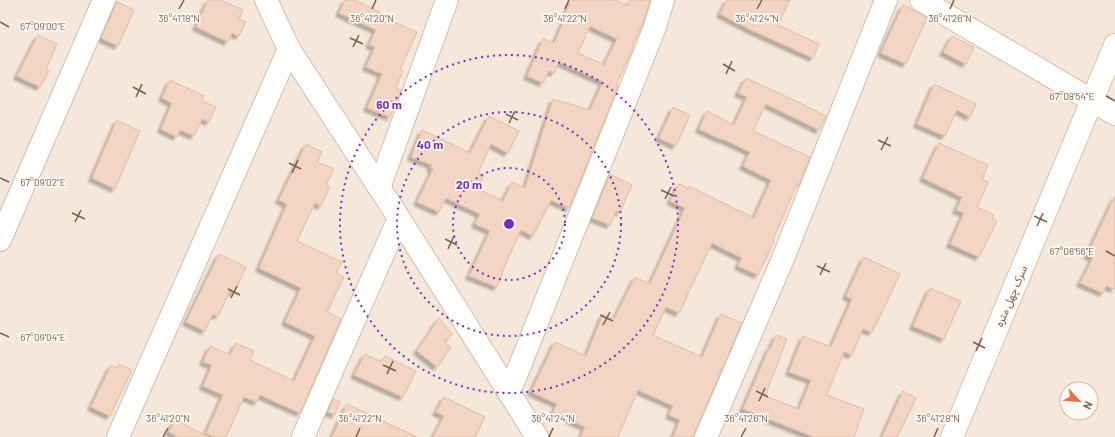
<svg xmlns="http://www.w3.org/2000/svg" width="1115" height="437" font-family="Barlow,'Noto Sans Arabic',sans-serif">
  <defs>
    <filter id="shadow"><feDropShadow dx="-3.5" dy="3.5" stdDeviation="1" flood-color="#0004"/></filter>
  </defs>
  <rect width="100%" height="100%" fill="#fdf6ec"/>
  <!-- residential -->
  <path fill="#f5e8da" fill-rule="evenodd" d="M 0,0 L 1115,0 L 1115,437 L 0,437 ZM 1067,389 L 1091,389 L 1091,413 L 1067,413 Z"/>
  <!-- building -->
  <g fill="#f3d5c3" stroke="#e6bba3" fill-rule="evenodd" filter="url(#shadow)">
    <path d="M 208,0 L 221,0 L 243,10 L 239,19 L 246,22 L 239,36 L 232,33 L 228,42 L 196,27 Z"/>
    <path d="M 345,0 L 355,0 L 380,12 L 378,15 L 417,32 L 400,70 L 403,71 L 396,88 L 401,90 L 390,117 L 367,108 L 382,74 L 366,67 L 375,47 L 369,45 L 376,30 L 339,13 Z"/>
    <path d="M 572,0 L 615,0 L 627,6 L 630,0 L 650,0 L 643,23 L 632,47 L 633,48 L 631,52 L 616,85 L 618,86 L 569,208 L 551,200 L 533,236 L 521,230 L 502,272 L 503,272 L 497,287 L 469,276 L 490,231 L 475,224 L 480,214 L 446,198 L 439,212 L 417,202 L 433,169 L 430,168 L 432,165 L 411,157 L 422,130 L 470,153 L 489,116 L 519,131 L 508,153 L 491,144 L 478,173 L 484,175 L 478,189 L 503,201 L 512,182 L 525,188 L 553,99 L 590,110 L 603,82 L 559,62 L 554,73 L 549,71 L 543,83 L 527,76 L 543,39 L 554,43 L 567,14 L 565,13 ZM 590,26 L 617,39 L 604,65 L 578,53 Z"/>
    <path d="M 727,0 L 790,0 L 778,25 L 819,44 L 813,58 L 751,30 L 720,14 Z"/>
    <path d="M 117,2 L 134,10 L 118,46 L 101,38 Z"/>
    <path d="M 903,5 L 914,10 L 927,18 L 906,64 L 881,53 Z"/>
    <path d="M 38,35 L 57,44 L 46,69 L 49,71 L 40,87 L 17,76 Z"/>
    <path d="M 952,36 L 974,47 L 966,64 L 943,52 Z"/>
    <path d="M 746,78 L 798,102 L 826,116 L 819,130 L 766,104 L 753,131 L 810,157 L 801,180 L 799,185 L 797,184 L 773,240 L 774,241 L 758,275 L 738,266 L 742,258 L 712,243 L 679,313 L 666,307 L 653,335 L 702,357 L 721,314 L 742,323 L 695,432 L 694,437 L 673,437 L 680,420 L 669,415 L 673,406 L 638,390 L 618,437 L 581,437 L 585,427 L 553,412 L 557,404 L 531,392 L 555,342 L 586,356 L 603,314 L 614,319 L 635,277 L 650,284 L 685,208 L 670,201 L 679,184 L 688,188 L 689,186 L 754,218 L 771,180 L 743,166 L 750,152 L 723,139 L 722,140 L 699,129 L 707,111 L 734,125 L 747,97 L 738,93 Z"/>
    <path d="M 170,80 L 204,96 L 202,101 L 216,107 L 209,122 L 202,119 L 194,136 L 180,130 L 177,137 L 161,129 L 172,103 L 162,98 Z"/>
    <path d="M 934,84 L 976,104 L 970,117 L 957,110 L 945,136 L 917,124 Z"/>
    <path d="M 673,107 L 690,115 L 676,146 L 659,138 Z"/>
    <path d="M 117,120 L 140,131 L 115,189 L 92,178 Z"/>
    <path d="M 939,143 L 988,165 L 982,179 L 988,182 L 977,207 L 994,215 L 992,218 L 997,221 L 979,257 L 950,244 L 964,213 L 956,210 L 962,197 L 923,178 Z"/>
    <path d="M 306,144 L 322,152 L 317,162 L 334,169 L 326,185 L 330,187 L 321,206 L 315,203 L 297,241 L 342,262 L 336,273 L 344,277 L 327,312 L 341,319 L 300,413 L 260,395 L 257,402 L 244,397 L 226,437 L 214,437 L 206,433 L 223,395 L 203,386 L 212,365 L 203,362 L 210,346 L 230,355 L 236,343 L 254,351 L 250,360 L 294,381 L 315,336 L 285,322 L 301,288 L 259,268 L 287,204 L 279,200 Z"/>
    <path d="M 610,174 L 632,185 L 620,212 L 616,211 L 610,225 L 592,218 Z"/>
    <path d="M 1115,196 L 1115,289 L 1106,286 L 1103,293 L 1080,283 L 1093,258 L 1087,255 Z"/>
    <path d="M 219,254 L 246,267 L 234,293 L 230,291 L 218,316 L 213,314 L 205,331 L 186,322 Z"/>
    <path d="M 864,257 L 900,274 L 876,325 L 875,324 L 872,332 L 863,329 L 852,355 L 844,352 L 827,395 L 864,409 L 854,437 L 814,437 L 743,409 L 761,367 L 769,348 L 770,349 L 776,335 L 787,339 L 765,396 L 799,409 L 811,380 L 789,372 L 803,336 L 831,347 L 852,299 L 846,296 Z"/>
    <path d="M 930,288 L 961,301 L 944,339 L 913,326 Z"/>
    <path d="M 439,318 L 452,334 L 444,342 L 451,347 L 437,367 L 417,351 Z"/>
    <path d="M 365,354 L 381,362 L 385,356 L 416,371 L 403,397 L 354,375 Z"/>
    <path d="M 119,364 L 132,370 L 110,416 L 91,407 L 111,365 L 117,368 Z"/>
    <path d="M 903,391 L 916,398 L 897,437 L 882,437 Z"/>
    <path d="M 444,397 L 485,417 L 475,437 L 433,437 L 444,416 L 436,412 Z"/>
    <path d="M 333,399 L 340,402 L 335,415 L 328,412 Z"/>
    <path d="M 347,404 L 417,437 L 332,437 Z"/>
    <path d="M 175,420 L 209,437 L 178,437 L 169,432 Z"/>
  </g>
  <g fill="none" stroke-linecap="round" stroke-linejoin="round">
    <defs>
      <g id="street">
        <path d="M 266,0 L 289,49 L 399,218 L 537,437"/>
        <path d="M 921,0 L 1115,114"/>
        <path d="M 379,188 L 447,0"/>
        <path d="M 0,240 L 104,0"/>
        <path d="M 509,393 L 655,27 L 663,0"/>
        <path d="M 118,437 L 289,49"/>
        <path d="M 303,437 L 399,218"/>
        <path d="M 706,437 L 782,261 L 886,0"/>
      </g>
      <path id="secondary" d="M 952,437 L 1115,45"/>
    </defs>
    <!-- street casing -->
    <use href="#street" stroke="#d1beb0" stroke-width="24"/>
    <!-- secondary casing -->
    <use href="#secondary" stroke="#d6c0b0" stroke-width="24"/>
    <!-- street -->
    <use href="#street" stroke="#fff" stroke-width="22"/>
    <!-- secondary -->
    <use href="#secondary" stroke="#fff" stroke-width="22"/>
  </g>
  <!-- ticks -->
  <path fill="none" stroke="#7a5c4d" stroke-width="1.5" d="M 179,9 L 184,0M 372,9 L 376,0M 565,9 L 569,0M 757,9 L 762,0M 950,9 L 954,0M 0,22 L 9,27M 350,38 L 363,44M 353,47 L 359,35M 723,64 L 735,71M 726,74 L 732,61M 133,87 L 146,94M 1106,96 L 1115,101M 136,97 L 142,84M 506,114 L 518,120M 509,123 L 515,111M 878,140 L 891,146M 881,150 L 888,137M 289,163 L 301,169M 292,173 L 298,160M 0,178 L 9,182M 661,190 L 674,196M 665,199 L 671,187M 72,213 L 85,219M 1034,216 L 1047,222M 75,222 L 81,210M 1037,226 L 1043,213M 445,239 L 457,245M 448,249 L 454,236M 1106,251 L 1115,256M 817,266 L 830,272M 820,275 L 826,263M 228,289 L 240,295M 231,298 L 237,286M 600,315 L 613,321M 603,325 L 610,312M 0,333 L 9,337M 973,342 L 985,348M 976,351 L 982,338M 383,365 L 396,371M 387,374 L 393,361M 756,391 L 768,397M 759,401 L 765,388M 163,437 L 168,428M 356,437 L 360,428M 549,437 L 553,428M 741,437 L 746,428M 934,437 L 938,428"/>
  <!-- distance rings -->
  <g fill="none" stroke="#7b2cbf" stroke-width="2" stroke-dasharray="2 4">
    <circle cx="509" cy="224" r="56"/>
    <circle cx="509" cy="224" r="112"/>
    <circle cx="509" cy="224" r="169"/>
  </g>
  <g text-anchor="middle" stroke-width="3.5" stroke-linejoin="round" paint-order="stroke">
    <!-- street labels -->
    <g font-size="11" fill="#7a5c4d" stroke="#fffaf3">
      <text transform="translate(1011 296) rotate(-67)" y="4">سرک چهل متره</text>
    </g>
  </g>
  <g font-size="10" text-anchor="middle" fill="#7a5c4d" stroke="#fffaf3" stroke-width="3.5" stroke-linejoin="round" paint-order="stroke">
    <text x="179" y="22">36°41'18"N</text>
    <text x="372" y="22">36°41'20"N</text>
    <text x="565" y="22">36°41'22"N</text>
    <text x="757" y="22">36°41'24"N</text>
    <text x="950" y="22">36°41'26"N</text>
    <text x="43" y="30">67°09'00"E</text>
    <text x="1072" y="100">67°08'54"E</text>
    <text x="43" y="186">67°09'02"E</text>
    <text x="1072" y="255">67°08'56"E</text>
    <text x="43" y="341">67°09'04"E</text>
    <text x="168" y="422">36°41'20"N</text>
    <text x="360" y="422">36°41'22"N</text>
    <text x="553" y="422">36°41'24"N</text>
    <text x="746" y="422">36°41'26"N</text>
    <text x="938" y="422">36°41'28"N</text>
  </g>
  <circle cx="509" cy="224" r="6" fill="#7b2cbf" stroke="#fffaf3" stroke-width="2"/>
  <g font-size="12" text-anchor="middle" font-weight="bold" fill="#7b2cbf" stroke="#fffaf3" stroke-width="3.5" stroke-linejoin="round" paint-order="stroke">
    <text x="389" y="109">60 m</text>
    <text x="430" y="149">40 m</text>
    <text x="469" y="189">20 m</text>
  </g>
  <!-- north arrow -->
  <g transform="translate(1079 401) rotate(116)"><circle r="19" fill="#fffaf3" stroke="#cabbb1"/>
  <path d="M0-3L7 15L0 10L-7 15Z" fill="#e76f51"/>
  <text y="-6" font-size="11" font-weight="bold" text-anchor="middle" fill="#7a5c4d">N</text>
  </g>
</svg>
